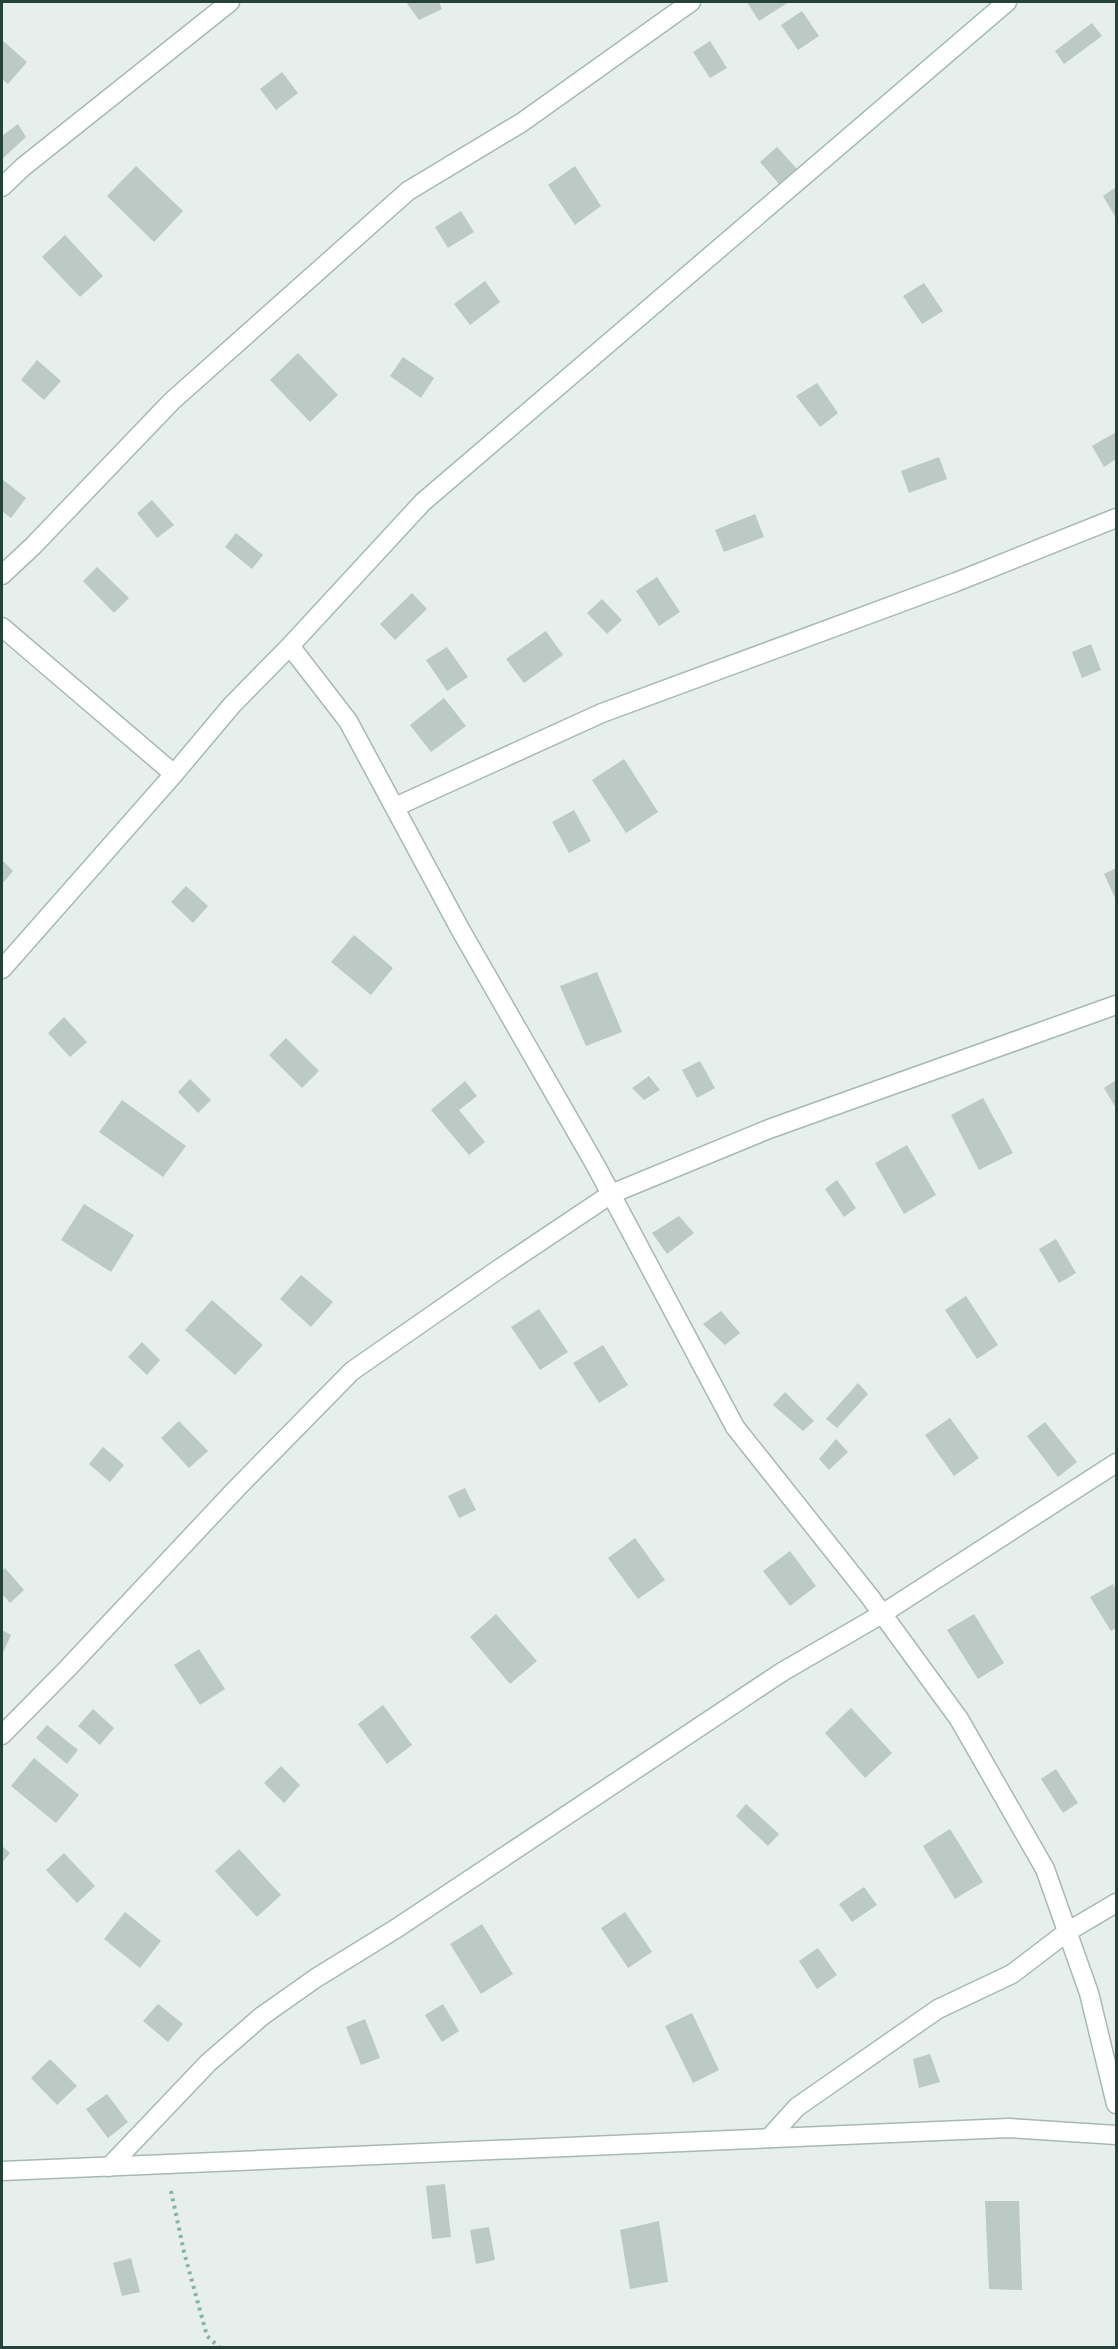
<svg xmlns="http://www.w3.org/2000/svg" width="1118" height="2349" font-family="Arial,sans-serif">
  <rect width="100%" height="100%" fill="#e6efeb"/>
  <!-- building -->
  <g fill="#bbcac4">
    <path d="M 406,2 L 439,2 L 442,9 L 419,20 Z"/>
    <path d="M 747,2 L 789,2 L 759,21 Z"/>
    <path d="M 802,11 L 819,36 L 798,50 L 781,25 Z"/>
    <path d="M 1092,23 L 1102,36 L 1064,64 L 1055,51 Z"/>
    <path d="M 2,40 L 27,62 L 8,84 L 2,79 Z"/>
    <path d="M 710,41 L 727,68 L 710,78 L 693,52 Z"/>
    <path d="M 282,72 L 298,93 L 276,110 L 260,89 Z"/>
    <path d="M 18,124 L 26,137 L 2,159 L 2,136 Z"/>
    <path d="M 777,147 L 797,169 L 779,184 L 760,162 Z"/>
    <path d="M 136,166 L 183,211 L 154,242 L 107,196 Z"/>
    <path d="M 575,166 L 601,206 L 575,225 L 548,185 Z"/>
    <path d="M 1116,187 L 1116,218 L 1103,196 Z"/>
    <path d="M 461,211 L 474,232 L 448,248 L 435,227 Z"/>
    <path d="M 65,235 L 103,276 L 80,297 L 42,257 Z"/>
    <path d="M 485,281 L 500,302 L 470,325 L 454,304 Z"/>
    <path d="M 924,283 L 943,311 L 922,324 L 903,296 Z"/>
    <path d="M 298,353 L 338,395 L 310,422 L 270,380 Z"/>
    <path d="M 403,357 L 434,378 L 421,398 L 390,376 Z"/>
    <path d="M 37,360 L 61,381 L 44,400 L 21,380 Z"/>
    <path d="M 817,383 L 838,413 L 820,427 L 796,396 Z"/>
    <path d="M 1116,432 L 1116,459 L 1104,467 L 1092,446 Z"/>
    <path d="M 939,457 L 947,479 L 909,493 L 901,471 Z"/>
    <path d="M 2,479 L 26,498 L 11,518 L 2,511 Z"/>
    <path d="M 152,500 L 174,525 L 157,538 L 137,513 Z"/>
    <path d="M 755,514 L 764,537 L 724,552 L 715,530 Z"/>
    <path d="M 236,533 L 263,555 L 252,569 L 225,547 Z"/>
    <path d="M 97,567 L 129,598 L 114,613 L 83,581 Z"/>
    <path d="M 657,577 L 680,612 L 659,626 L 636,591 Z"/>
    <path d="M 412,593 L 427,609 L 395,640 L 380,624 Z"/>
    <path d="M 602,599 L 622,620 L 607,634 L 587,613 Z"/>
    <path d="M 546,631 L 563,655 L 524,683 L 506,659 Z"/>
    <path d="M 1091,644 L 1101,670 L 1082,678 L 1072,652 Z"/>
    <path d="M 447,647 L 468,677 L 447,691 L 426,660 Z"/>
    <path d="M 444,698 L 466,726 L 431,752 L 410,725 Z"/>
    <path d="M 624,759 L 658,812 L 626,833 L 592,780 Z"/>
    <path d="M 574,810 L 591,841 L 569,853 L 552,822 Z"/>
    <path d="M 2,860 L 13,871 L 2,884 Z"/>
    <path d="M 1116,868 L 1116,900 L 1104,874 Z"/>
    <path d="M 186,886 L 208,906 L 193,923 L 171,902 Z"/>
    <path d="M 354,935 L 393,968 L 371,995 L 331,962 Z"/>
    <path d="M 597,972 L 622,1032 L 586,1046 L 560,986 Z"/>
    <path d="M 64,1017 L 87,1042 L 70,1057 L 48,1033 Z"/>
    <path d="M 286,1038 L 319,1071 L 302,1088 L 269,1055 Z"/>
    <path d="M 700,1061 L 715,1088 L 697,1098 L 682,1070 Z"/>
    <path d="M 649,1076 L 660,1090 L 644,1100 L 632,1088 Z"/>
    <path d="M 190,1079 L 211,1100 L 198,1113 L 178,1092 Z"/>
    <path d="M 1116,1080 L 1116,1108 L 1104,1088 Z"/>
    <path d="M 465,1081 L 477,1096 L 459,1110 L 485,1142 L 469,1155 L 431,1110 Z"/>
    <path d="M 983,1098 L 1013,1153 L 979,1170 L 951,1115 Z"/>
    <path d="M 122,1100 L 186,1146 L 163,1177 L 99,1132 Z"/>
    <path d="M 907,1145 L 936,1195 L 904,1214 L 875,1163 Z"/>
    <path d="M 837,1180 L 856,1208 L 844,1217 L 825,1189 Z"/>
    <path d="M 84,1204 L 134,1235 L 111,1272 L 61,1240 Z"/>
    <path d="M 679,1216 L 694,1233 L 667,1254 L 652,1233 Z"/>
    <path d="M 1056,1239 L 1076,1273 L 1059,1283 L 1039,1249 Z"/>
    <path d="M 301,1275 L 333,1302 L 311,1327 L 280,1299 Z"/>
    <path d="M 966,1296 L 998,1345 L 977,1359 L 945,1310 Z"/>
    <path d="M 212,1300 L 263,1345 L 235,1375 L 185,1330 Z"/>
    <path d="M 539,1309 L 568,1352 L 540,1370 L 511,1327 Z"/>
    <path d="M 721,1311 L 740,1333 L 725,1345 L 703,1324 Z"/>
    <path d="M 142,1342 L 160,1360 L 147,1375 L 128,1357 Z"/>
    <path d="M 603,1345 L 628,1385 L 599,1403 L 573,1363 Z"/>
    <path d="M 858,1383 L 868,1394 L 837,1428 L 826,1419 Z"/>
    <path d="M 785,1392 L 814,1421 L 803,1431 L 773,1405 Z"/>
    <path d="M 950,1418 L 979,1458 L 954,1476 L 925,1435 Z"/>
    <path d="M 179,1421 L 208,1451 L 189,1468 L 161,1438 Z"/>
    <path d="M 1045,1422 L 1077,1462 L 1058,1477 L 1027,1436 Z"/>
    <path d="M 836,1439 L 848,1452 L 829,1470 L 819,1459 Z"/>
    <path d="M 103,1447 L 124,1465 L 110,1482 L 89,1464 Z"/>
    <path d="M 465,1488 L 476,1510 L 459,1518 L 448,1496 Z"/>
    <path d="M 635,1538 L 665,1580 L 638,1599 L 608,1558 Z"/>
    <path d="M 790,1551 L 816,1586 L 790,1606 L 763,1571 Z"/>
    <path d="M 5,1568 L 24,1590 L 10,1603 L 2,1594 L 2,1571 Z"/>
    <path d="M 1113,1584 L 1116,1590 L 1116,1628 L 1111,1631 L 1090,1597 Z"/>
    <path d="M 496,1614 L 537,1661 L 510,1684 L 470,1637 Z"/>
    <path d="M 974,1614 L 1004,1663 L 978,1679 L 947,1630 Z"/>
    <path d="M 2,1630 L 11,1635 L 2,1655 Z"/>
    <path d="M 199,1649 L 225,1689 L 200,1705 L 174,1665 Z"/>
    <path d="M 383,1705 L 412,1745 L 387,1764 L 358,1724 Z"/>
    <path d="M 851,1708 L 892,1753 L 865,1778 L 825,1733 Z"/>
    <path d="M 93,1709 L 114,1728 L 100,1745 L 78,1726 Z"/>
    <path d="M 47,1725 L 78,1750 L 67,1764 L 36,1738 Z"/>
    <path d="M 34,1758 L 79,1795 L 56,1823 L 11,1786 Z"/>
    <path d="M 281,1766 L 300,1785 L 284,1803 L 264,1783 Z"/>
    <path d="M 1056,1769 L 1078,1803 L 1063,1813 L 1041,1779 Z"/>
    <path d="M 746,1804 L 779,1834 L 768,1846 L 736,1816 Z"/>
    <path d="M 950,1829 L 983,1882 L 955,1899 L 923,1846 Z"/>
    <path d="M 2,1846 L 10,1853 L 2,1863 Z"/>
    <path d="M 239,1849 L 281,1895 L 257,1917 L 215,1871 Z"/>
    <path d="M 64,1853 L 95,1886 L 77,1903 L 46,1870 Z"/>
    <path d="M 864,1887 L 877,1905 L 852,1922 L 839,1904 Z"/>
    <path d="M 125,1912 L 161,1941 L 140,1968 L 104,1939 Z"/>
    <path d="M 625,1912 L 652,1952 L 628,1968 L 601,1928 Z"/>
    <path d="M 482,1924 L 513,1974 L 481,1994 L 450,1944 Z"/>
    <path d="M 818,1948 L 837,1975 L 817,1989 L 799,1961 Z"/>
    <path d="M 158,2004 L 183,2024 L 168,2042 L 143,2021 Z"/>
    <path d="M 443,2004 L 459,2031 L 442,2042 L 425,2015 Z"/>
    <path d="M 692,2013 L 719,2070 L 693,2083 L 665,2026 Z"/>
    <path d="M 365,2019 L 380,2058 L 361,2065 L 346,2027 Z"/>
    <path d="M 930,2054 L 940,2082 L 919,2088 L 913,2059 Z"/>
    <path d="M 50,2059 L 77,2086 L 57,2105 L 31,2078 Z"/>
    <path d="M 107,2094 L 128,2122 L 108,2138 L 86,2109 Z"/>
    <path d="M 445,2184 L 451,2237 L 432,2239 L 426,2186 Z"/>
    <path d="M 985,2201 L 1019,2201 L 1022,2290 L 989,2289 Z"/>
    <path d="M 659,2221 L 668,2282 L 630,2289 L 620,2230 Z"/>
    <path d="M 489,2227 L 495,2260 L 476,2264 L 470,2230 Z"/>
    <path d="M 131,2258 L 140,2292 L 122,2296 L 113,2263 Z"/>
  </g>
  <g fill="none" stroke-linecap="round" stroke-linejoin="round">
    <defs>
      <g id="minor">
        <path d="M 2,187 L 23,167 L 230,2"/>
        <path d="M 2,575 L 33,546 L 172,401 L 408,191 L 521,123 L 691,2"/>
        <path d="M 2,627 L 174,774"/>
        <path d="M 290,646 L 348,721 L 460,929 L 596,1166 L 735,1427 L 870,1597 L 959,1719 L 1045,1869 L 1089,1993 L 1116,2104"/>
        <path d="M 395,807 L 602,713 L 956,582 L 1116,518"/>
        <path d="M 2,1735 L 68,1668 L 237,1488 L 352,1371 L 496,1271 L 611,1194 L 769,1129 L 1116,1005"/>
        <path d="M 769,2138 L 797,2107 L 938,2009 L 1012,1974 L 1067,1932 L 1116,1903"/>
        <path d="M 109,2167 L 208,2063 L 262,2016 L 316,1978 L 397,1928 L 782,1672 L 882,1614 L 1116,1463"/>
        <path d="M 2,2171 L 1009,2128 L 1116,2135"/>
      </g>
      <path id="secondary" d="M 2,969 L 174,774 L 232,705 L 290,646 L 423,502 L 1007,2"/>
    </defs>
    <!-- minor casing -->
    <use href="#minor" stroke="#a8b8b2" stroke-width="21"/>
    <!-- secondary casing -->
    <use href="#secondary" stroke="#a4bbb3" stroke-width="21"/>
    <!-- path -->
    <path stroke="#86b3a5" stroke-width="4" stroke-dasharray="3 4.5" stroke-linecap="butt" d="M 171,2191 L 184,2252 L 207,2336 L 220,2348"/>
    <!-- minor -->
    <use href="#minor" stroke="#fff" stroke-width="18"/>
    <!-- secondary -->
    <use href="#secondary" stroke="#fff" stroke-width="18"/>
  </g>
  <!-- border -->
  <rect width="1118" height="2349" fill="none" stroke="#24423a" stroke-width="6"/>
</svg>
